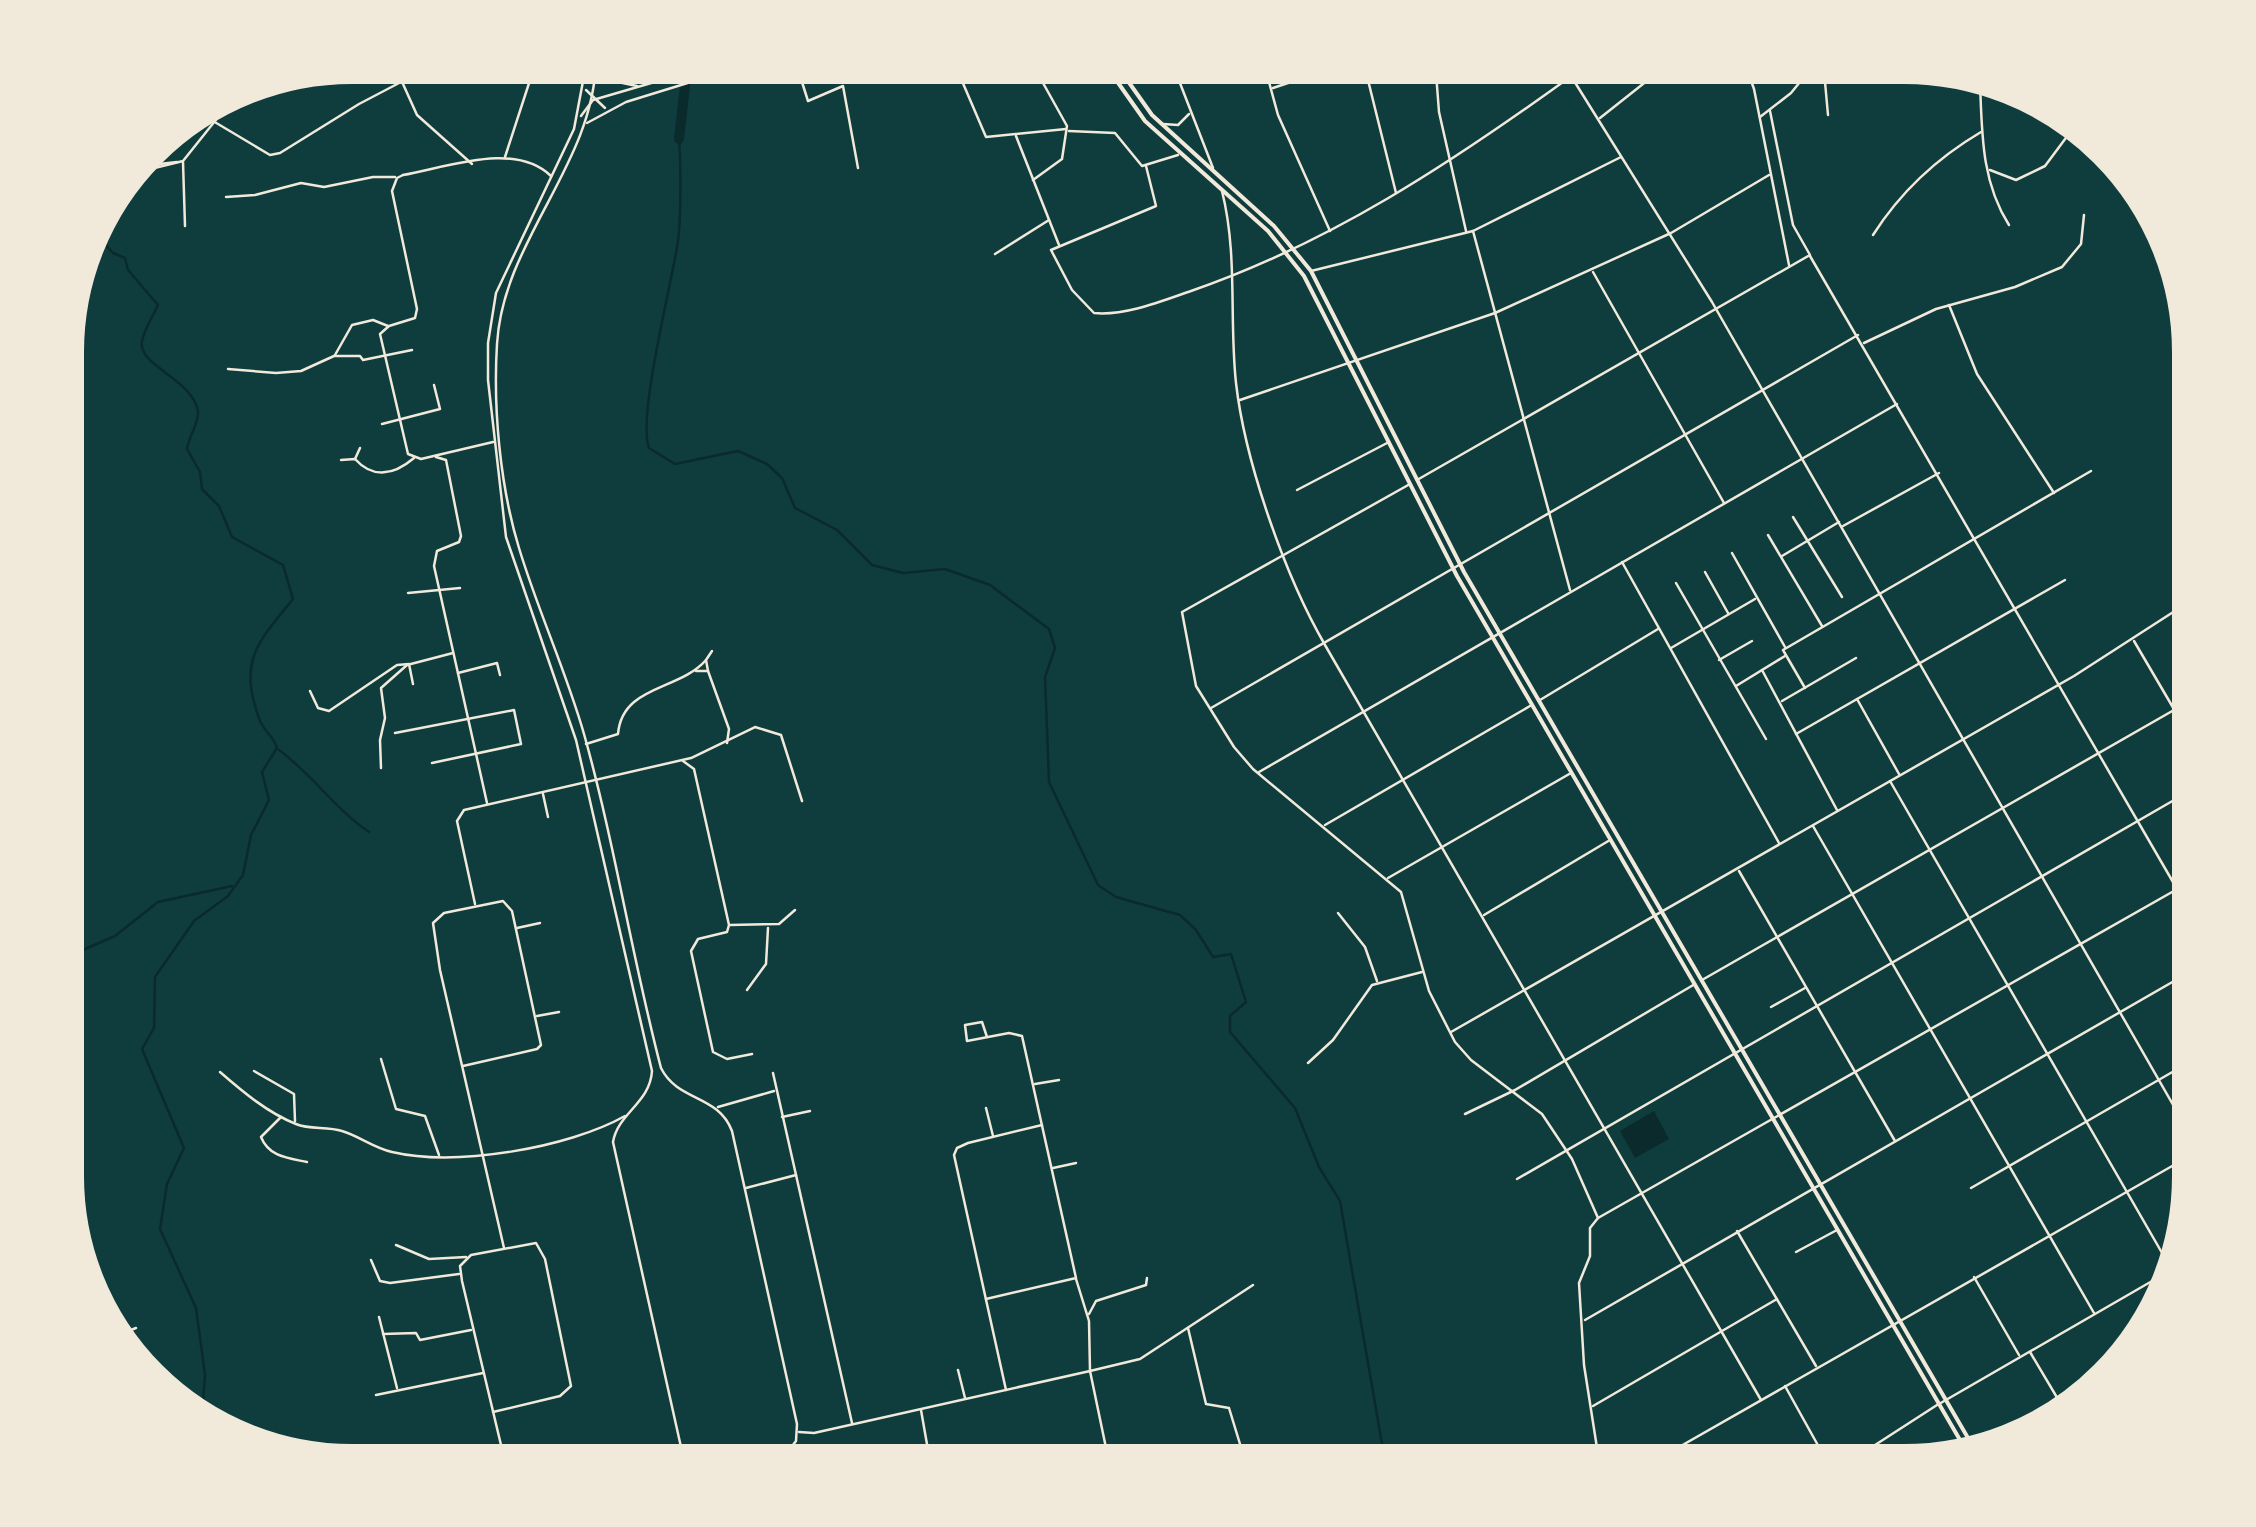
<svg xmlns="http://www.w3.org/2000/svg" width="2256" height="1527" font-family="'Archivo Narrow',sans-serif">
  <rect width="100%" height="100%" fill="#0f3d3e"/>
  <!-- water -->
  <path fill="#0a2a2b" d="M 1654,1111 L 1669,1139 L 1635,1158 L 1620,1131 Z"/>
  <g fill="none" stroke-linecap="round" stroke-linejoin="round">
    <!-- stream -->
    <g stroke="#0a2a2b" stroke-width="2.5">
      <path d="M 679,139 C 681,163 681,218 678,241 C 672,283 637,417 649,448 L 675,464 L 738,451 L 767,464 L 782,478 L 795,508 L 837,530 L 872,565 L 903,573 L 945,569 L 990,585 L 1049,629 L 1055,648 L 1045,677 L 1049,782 L 1098,885 L 1116,897 L 1180,915 L 1196,930 L 1213,957 L 1231,954 L 1246,1002 L 1230,1016 L 1230,1032 L 1295,1108 L 1319,1167 L 1340,1201 L 1386,1467"/>
      <path d="M 113,193 L 112,207 L 96,234 L 113,253 L 125,258 L 128,270 L 158,305 C 153,316 144,330 142,341 C 137,366 194,379 198,412 C 199,423 188,438 187,449 L 200,472 L 202,489 L 219,506 L 232,537 L 283,565 L 293,599 C 256,644 238,662 260,721 C 265,732 274,737 277,748 L 262,772 L 269,800 L 251,835 L 243,875 L 228,896 L 194,921 L 155,977 L 154,1028 L 142,1049 L 184,1148 L 167,1184 L 160,1229 L 196,1308 L 205,1375 L 203,1402 L 209,1420"/>
      <path d="M 2174,253 L 2174,287 L 2191,319"/>
      <path d="M 279,750 C 313,775 335,809 369,832"/>
      <path d="M 62,959 L 115,936 L 158,902 L 232,886"/>
    </g>
    <!-- river -->
    <path stroke="#0a2a2b" stroke-width="10" d="M 679,139 L 688,60"/>
    <!-- minor -->
    <g stroke="#f1e9da" stroke-width="2.5">
      <path d="M 517,60 L 530,64 L 532,74 L 586,66"/>
      <path d="M 795,60 L 808,101 L 843,86 L 858,168"/>
      <path d="M 917,60 L 924,79 C 959,96 1005,49 1033,65 L 1067,126 L 1062,159 L 1033,180"/>
      <path d="M 1171,60 L 1213,168"/>
      <path d="M 1263,60 L 1278,115 L 1330,231"/>
      <path d="M 1363,60 L 1396,193"/>
      <path d="M 1435,60 L 1439,112 L 1466,231"/>
      <path d="M 1561,60 L 1712,302 L 2195,1143"/>
      <path d="M 1817,64 L 1825,82 L 1828,115"/>
      <path d="M 1570,71 L 1578,60"/>
      <path d="M 962,81 L 986,137 L 1066,129"/>
      <path d="M 1980,82 C 1982,132 1981,181 2009,225"/>
      <path d="M 403,84 L 417,115 L 472,164"/>
      <path d="M 1273,88 L 1357,60"/>
      <path d="M 1600,118 L 1672,61"/>
      <path d="M 213,121 L 270,155 L 280,153 L 359,104 L 443,60"/>
      <path d="M 1163,124 L 1178,125 L 1189,114"/>
      <path d="M 1069,131 L 1115,133 L 1142,166 L 1178,155"/>
      <path d="M 1016,136 L 1059,245"/>
      <path d="M 505,157 L 532,74"/>
      <path d="M 183,162 L 185,226"/>
      <path d="M 1146,166 L 1156,206 L 1051,250 L 1072,290 L 1094,313 C 1125,316 1162,301 1191,291 C 1330,243 1451,163 1570,77"/>
      <path d="M 1990,170 L 2016,180 L 2045,166 L 2080,119"/>
      <path d="M 403,175 L 397,178 L 392,191 L 417,309 L 415,318 L 389,326 L 380,334 L 408,454 L 421,459 L 493,442"/>
      <path d="M 403,175 C 448,167 515,141 551,176"/>
      <path d="M 1222,191 C 1238,255 1229,318 1236,383 C 1245,462 1285,576 1325,645 L 1761,1400"/>
      <path d="M 226,197 L 255,195 L 301,183 L 324,187 L 373,177 L 395,177"/>
      <path d="M 1473,231 L 1570,590"/>
      <path d="M 1873,235 C 1901,191 1937,158 1981,132"/>
      <path d="M 995,254 L 1049,220"/>
      <path d="M 1810,256 L 2195,920"/>
      <path d="M 1311,271 L 1473,231 L 1621,157"/>
      <path d="M 1593,272 L 1724,503"/>
      <path d="M 1949,305 L 1977,374 L 2054,493"/>
      <path d="M 1864,343 L 1936,309 L 2015,287 L 2062,267 L 2081,244 L 2084,215"/>
      <path d="M 335,355 L 352,325 L 373,320 L 388,326"/>
      <path d="M 228,369 L 276,373 L 301,371 L 334,356 L 360,356 L 363,360 L 412,350"/>
      <path d="M 1240,400 L 1495,313 L 1671,233 L 1769,175"/>
      <path d="M 382,424 L 440,409 L 434,385"/>
      <path d="M 436,457 L 446,460 L 461,536 L 459,542 L 437,551 L 434,566 L 487,803"/>
      <path d="M 355,459 L 360,448"/>
      <path d="M 341,460 L 355,459 C 373,479 394,475 414,458"/>
      <path d="M 1410,484 L 1182,612 L 1196,686 L 1234,747 L 1253,769 L 1401,892 L 1429,991 L 1455,1042 L 1471,1060 L 1542,1114 L 1572,1159 L 1598,1218"/>
      <path d="M 1297,490 L 1389,442"/>
      <path d="M 1793,517 L 1842,597"/>
      <path d="M 1843,526 L 1939,473"/>
      <path d="M 1768,535 L 1822,626"/>
      <path d="M 1732,553 L 1785,647"/>
      <path d="M 1782,556 L 1839,522"/>
      <path d="M 1622,562 L 1779,843"/>
      <path d="M 1705,572 L 1728,613"/>
      <path d="M 1676,583 L 1766,739"/>
      <path d="M 408,593 L 460,588"/>
      <path d="M 2187,608 L 2195,622"/>
      <path d="M 2134,641 L 2195,745"/>
      <path d="M 1671,648 L 1755,599"/>
      <path d="M 1719,660 L 1752,641"/>
      <path d="M 1762,670 L 1837,810"/>
      <path d="M 696,671 L 708,671 L 706,660 L 712,651"/>
      <path d="M 708,671 L 729,729 L 727,743"/>
      <path d="M 458,673 L 497,663 L 500,675"/>
      <path d="M 1736,686 L 1785,656"/>
      <path d="M 1805,688 L 1783,650 L 2091,471"/>
      <path d="M 310,691 L 318,708 L 329,711 L 397,665 L 409,664 L 413,684"/>
      <path d="M 1857,699 L 1899,774"/>
      <path d="M 1540,700 L 1658,629"/>
      <path d="M 1782,701 L 1856,658"/>
      <path d="M 1211,708 L 1858,335"/>
      <path d="M 395,733 L 514,710 L 521,744 L 432,763"/>
      <path d="M 1796,734 L 2065,580"/>
      <path d="M 586,744 L 618,734 C 622,685 679,691 706,660"/>
      <path d="M 683,761 L 694,769 L 729,925 L 727,932 L 698,939 L 691,951 L 713,1052 L 727,1059 L 752,1054"/>
      <path d="M 381,768 L 380,740 L 385,718 L 381,688 L 407,665 L 453,653"/>
      <path d="M 1259,772 L 1897,404"/>
      <path d="M 1890,781 L 2169,1265"/>
      <path d="M 543,794 L 548,817"/>
      <path d="M 1325,825 L 1530,706"/>
      <path d="M 1813,826 L 2094,1313"/>
      <path d="M 1739,871 L 1895,1141"/>
      <path d="M 1388,878 L 1571,773"/>
      <path d="M 475,904 L 457,821 L 464,810 L 691,758 L 755,727 L 781,735 L 802,801"/>
      <path d="M 1338,913 L 1365,947 L 1377,981"/>
      <path d="M 1484,915 L 1610,840"/>
      <path d="M 730,925 L 779,924 L 795,910"/>
      <path d="M 517,928 L 540,923"/>
      <path d="M 1702,980 L 2195,698"/>
      <path d="M 747,990 L 766,964 L 768,928"/>
      <path d="M 1771,1007 L 1805,988"/>
      <path d="M 537,1016 L 559,1012"/>
      <path d="M 1451,1032 L 2074,676 L 2195,598"/>
      <path d="M 381,1059 L 396,1109 L 425,1116 L 439,1155"/>
      <path d="M 1308,1063 L 1333,1040 L 1372,985 L 1422,972"/>
      <path d="M 463,1066 L 537,1049 L 541,1045 L 512,911 L 503,901 L 444,913 L 433,923 L 440,970 L 504,1248"/>
      <path d="M 254,1071 L 294,1094 L 295,1121"/>
      <path d="M 220,1072 C 243,1092 268,1113 296,1124 C 310,1130 327,1126 342,1131 C 359,1136 374,1148 392,1152 C 456,1167 568,1148 625,1116"/>
      <path d="M 773,1073 L 852,1423"/>
      <path d="M 1035,1084 L 1059,1080"/>
      <path d="M 718,1107 L 774,1091"/>
      <path d="M 986,1108 L 993,1136"/>
      <path d="M 1465,1114 L 1515,1090 L 1695,984"/>
      <path d="M 281,1117 L 261,1137 C 269,1157 288,1158 307,1162"/>
      <path d="M 782,1117 L 810,1111"/>
      <path d="M 1053,1168 L 1076,1163"/>
      <path d="M 1517,1179 L 2195,788"/>
      <path d="M 746,1188 L 796,1175"/>
      <path d="M 1971,1188 L 2195,1059"/>
      <path d="M 1737,1231 L 1816,1366"/>
      <path d="M 396,1245 L 429,1259 L 466,1257"/>
      <path d="M 1796,1252 L 1837,1230"/>
      <path d="M 371,1260 L 380,1281 L 390,1283 L 459,1274"/>
      <path d="M 1974,1277 L 2019,1355"/>
      <path d="M 1076,1279 L 1089,1321 L 1090,1371 L 1140,1359 L 1253,1285"/>
      <path d="M 986,1299 L 1076,1278 L 1022,1036 L 1009,1033 L 967,1041 L 965,1025 L 982,1022 L 987,1037"/>
      <path d="M 1089,1314 L 1096,1301 L 1146,1285 L 1147,1278"/>
      <path d="M 379,1317 L 397,1388"/>
      <path d="M 1585,1320 L 2195,969"/>
      <path d="M 1188,1328 L 1206,1404 L 1229,1408 L 1247,1467"/>
      <path d="M 383,1334 L 416,1333 L 420,1340 L 471,1330"/>
      <path d="M 113,1337 L 136,1328"/>
      <path d="M 2030,1352 L 2065,1411"/>
      <path d="M 958,1370 L 965,1398"/>
      <path d="M 1785,1386 L 1830,1467"/>
      <path d="M 1006,1390 L 954,1155 L 957,1148 L 968,1143 L 1042,1125"/>
      <path d="M 376,1395 L 483,1373"/>
      <path d="M 1593,1406 L 1777,1299"/>
      <path d="M 921,1410 L 931,1467"/>
      <path d="M 493,1412 L 560,1396 L 571,1386 L 545,1259 L 536,1243 L 471,1255 L 460,1266 L 462,1281 L 506,1466"/>
      <path d="M 799,1432 L 814,1433 L 1090,1371 L 1110,1467"/>
      <path d="M 1856,1459 L 1861,1467"/>
      <path d="M 670,1467 L 690,1462"/>
      <path d="M 883,1467 L 956,1449"/>
      <path d="M 1095,1467 L 1139,1457"/>
      <path d="M 1600,1467 L 1584,1365 L 1579,1283 L 1590,1256 L 1590,1228 L 1598,1218 L 2195,879"/>
      <path d="M 1644,1467 L 2195,1153"/>
      <path d="M 1841,1467 L 1937,1405"/>
    </g>
    <!-- tertiary -->
    <g stroke="#f1e9da" stroke-width="2.5">
      <path d="M 587,60 L 574,129 L 496,293 L 488,343 L 488,380 L 506,537 L 576,740 L 652,1071 C 650,1103 618,1113 613,1142 L 681,1447 L 695,1467"/>
      <path d="M 596,60 C 594,165 503,240 497,344 C 493,408 500,486 519,548 C 538,611 566,671 584,734 C 615,844 632,958 661,1068 C 678,1102 718,1094 732,1131 L 797,1424 L 796,1441 L 776,1467"/>
      <path d="M 599,60 L 613,81 L 637,86"/>
      <path d="M 1744,61 L 1754,89 L 1789,265"/>
      <path d="M 586,90 L 605,108"/>
      <path d="M 581,116 L 593,100 L 730,60"/>
      <path d="M 1760,117 L 1791,93 L 1817,61"/>
      <path d="M 587,123 L 626,102 L 762,60"/>
      <path d="M 133,167 L 177,162"/>
      <path d="M 126,175 L 183,161 L 247,81"/>
      <path d="M 1417,480 L 1810,255 L 1793,225 L 1770,111"/>
      <path d="M 1939,1404 L 2166,1273"/>
    </g>
    <!-- secondary -->
    <g stroke="#f1e9da" stroke-width="4">
      <path d="M 1102,60 L 1145,121 L 1268,231 L 1304,276 L 1457,576 L 1967,1452"/>
      <path d="M 1113,60 L 1152,115 L 1274,226 L 1311,271 L 1464,572 L 1975,1450"/>
    </g>
  </g>
  <!-- crop -->
  <path d="M0 0H2256V1527H0ZM352 78H1904A274 274 0 0 1 2178 352V1176A274 274 0 0 1 1904 1450H352A274 274 0 0 1 78 1176V352A274 274 0 0 1 352 78Z" fill="#f1e9da" fill-rule="evenodd"/>
  <path fill="none" stroke="#f1e9da" stroke-width="12" d="M352 78H1904A274 274 0 0 1 2178 352V1176A274 274 0 0 1 1904 1450H352A274 274 0 0 1 78 1176V352A274 274 0 0 1 352 78Z"/>
</svg>
